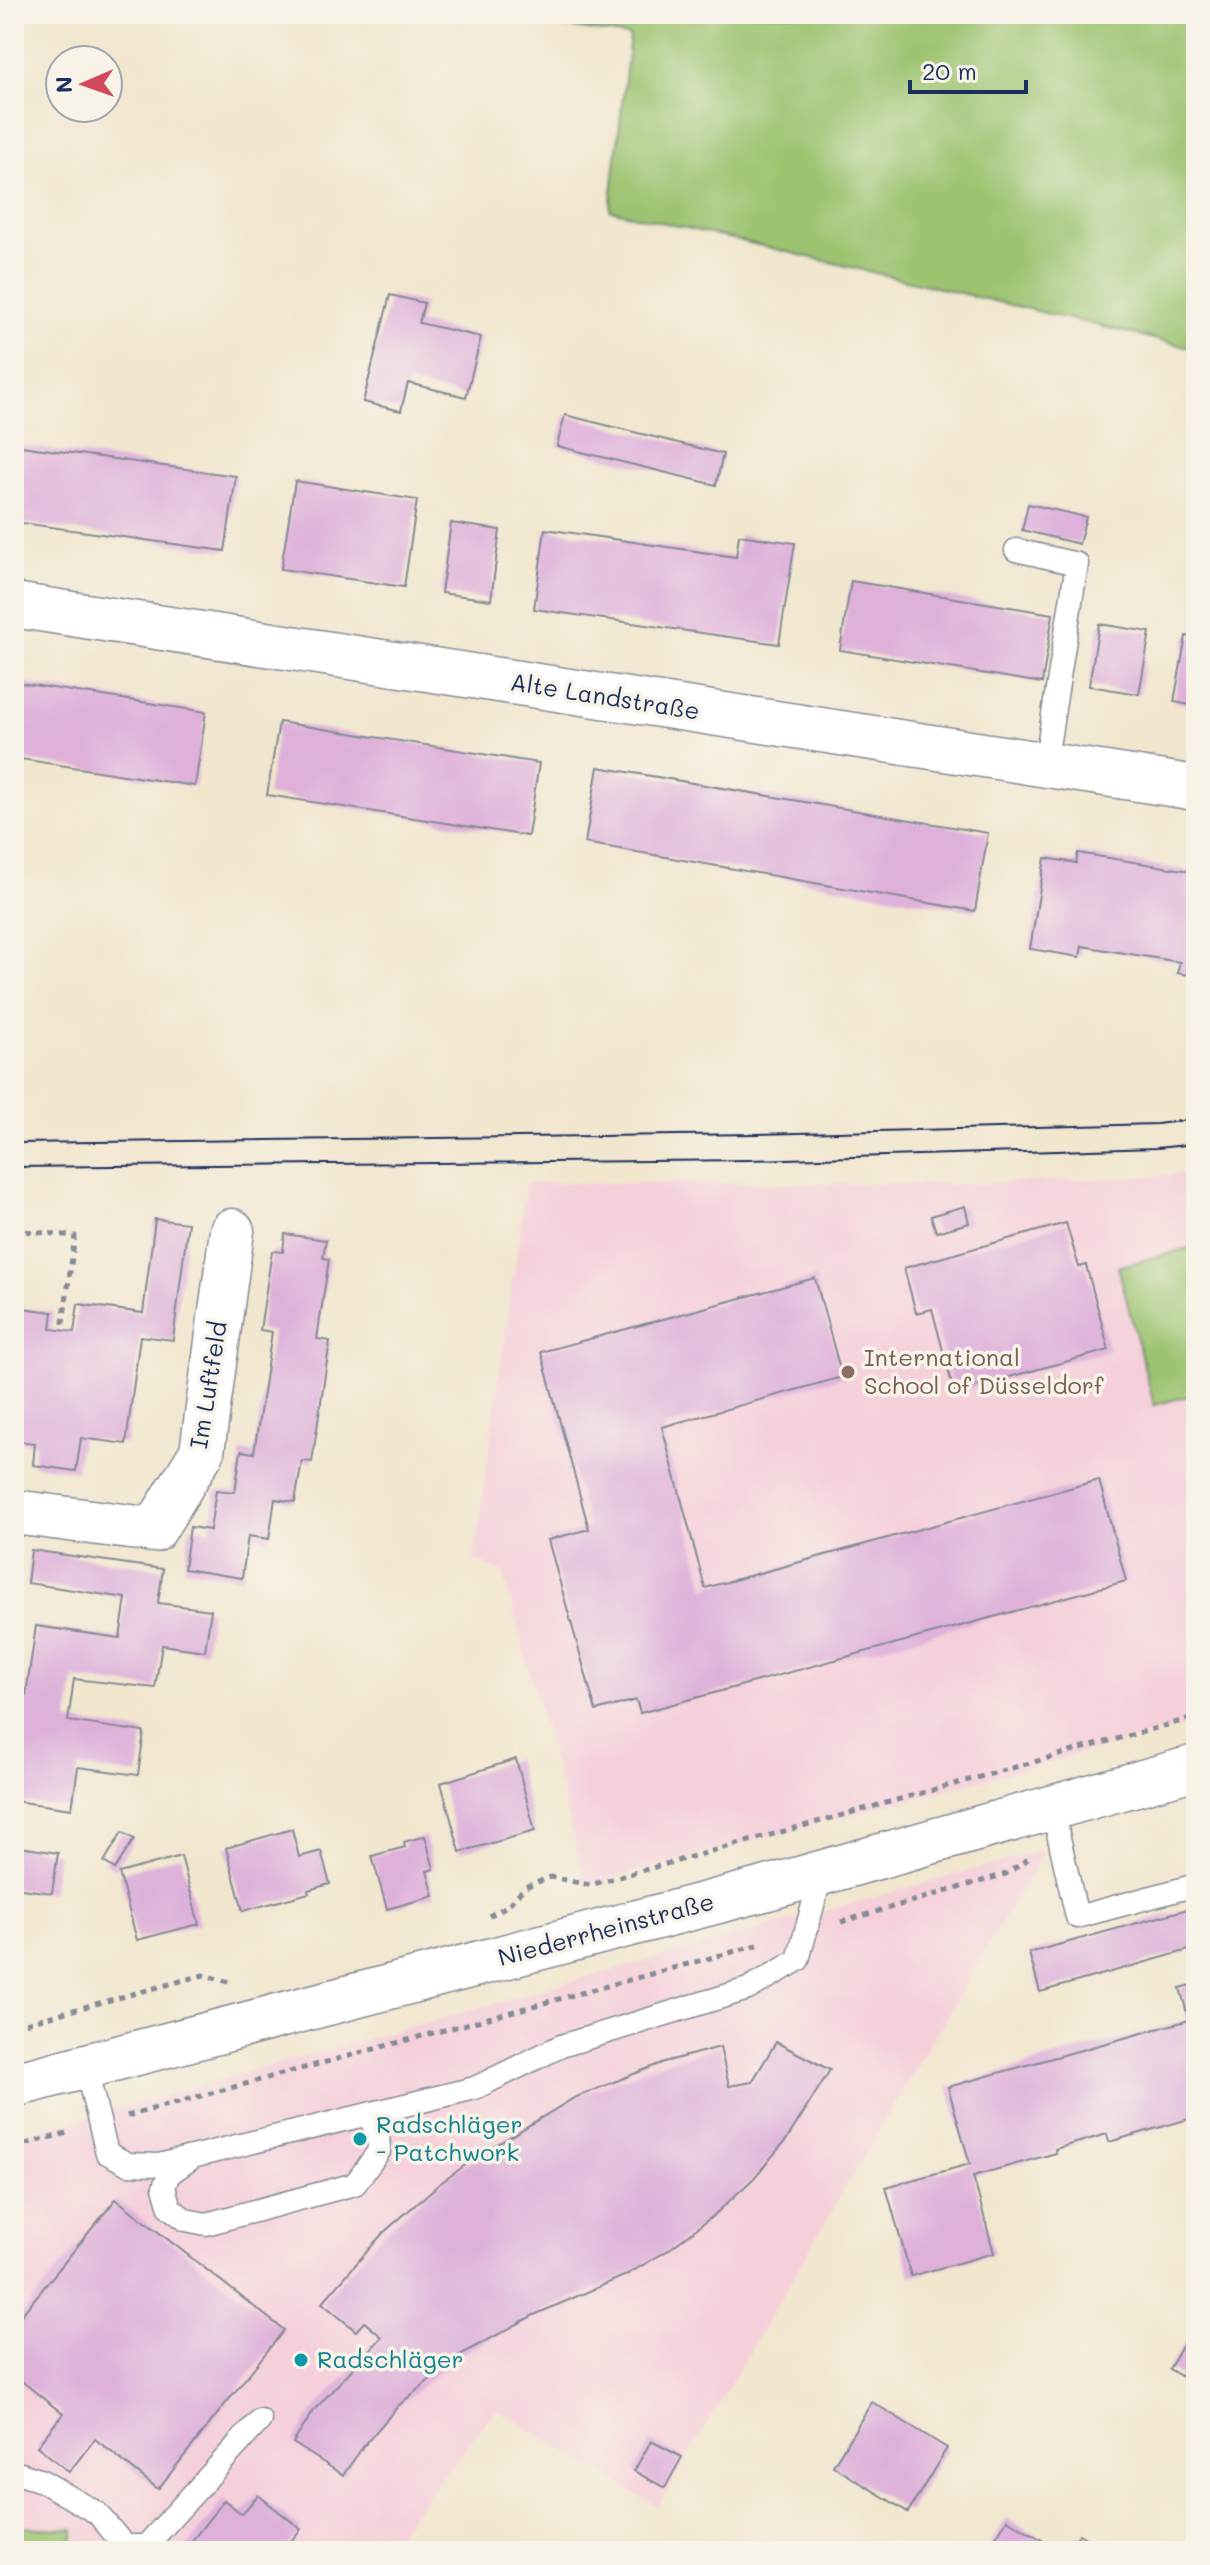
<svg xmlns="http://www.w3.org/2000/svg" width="1210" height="2565" font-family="Mali,sans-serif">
  <rect width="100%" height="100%" fill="#f7f3e8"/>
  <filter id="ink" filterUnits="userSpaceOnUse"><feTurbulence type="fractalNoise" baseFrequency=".0125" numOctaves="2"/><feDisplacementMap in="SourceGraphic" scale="16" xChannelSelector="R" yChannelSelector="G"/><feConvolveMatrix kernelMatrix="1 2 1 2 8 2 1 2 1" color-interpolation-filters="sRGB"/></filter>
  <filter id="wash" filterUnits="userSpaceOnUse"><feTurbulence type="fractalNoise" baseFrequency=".006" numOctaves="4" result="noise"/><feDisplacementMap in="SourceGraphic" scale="32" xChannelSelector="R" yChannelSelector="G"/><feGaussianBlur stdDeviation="1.8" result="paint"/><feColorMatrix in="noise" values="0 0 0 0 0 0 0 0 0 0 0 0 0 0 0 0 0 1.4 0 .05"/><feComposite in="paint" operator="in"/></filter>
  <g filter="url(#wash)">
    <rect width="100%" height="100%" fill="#f1e6ce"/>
    <!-- built -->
    <g fill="#f5cfda">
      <path d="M 1196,1172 L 1196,1723 L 586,1885 L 503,1573 L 474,1560 L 526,1183 L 967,1184 L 1144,1177 Z"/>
      <path d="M 1044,1850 L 658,2507 L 496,2409 L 384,2551 L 14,2551 L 14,2137 Z"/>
    </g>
    <!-- green -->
    <g fill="#9bc36f" stroke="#5b7966" stroke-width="2">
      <path d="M 478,14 L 1196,14 L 1196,349 L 610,210 L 630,36 Z"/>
      <path d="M 1196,1246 L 1196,1394 L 1154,1405 L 1118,1267 Z"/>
      <path d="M 14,2527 L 73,2529 L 72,2551 L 14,2551 Z"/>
    </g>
    <g id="blocks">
      <!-- building -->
      <g fill="#deb0da">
        <path d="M 390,295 L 424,303 L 419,323 L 481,337 L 466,397 L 408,383 L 401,411 L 363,402 Z"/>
        <path d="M 565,415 L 723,454 L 716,485 L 557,446 Z"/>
        <path d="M 14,445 L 236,476 L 225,551 L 14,522 Z"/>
        <path d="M 295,481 L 417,500 L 404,587 L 281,569 Z"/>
        <path d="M 1028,504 L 1086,517 L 1079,544 L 1022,530 Z"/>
        <path d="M 451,523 L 500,530 L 491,600 L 441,593 Z"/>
        <path d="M 545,529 L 736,557 L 739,535 L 795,543 L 779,644 L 534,609 Z"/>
        <path d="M 851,581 L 1053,614 L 1042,683 L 840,650 Z"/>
        <path d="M 1099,624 L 1150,632 L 1139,694 L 1089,686 Z"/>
        <path d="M 1186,636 L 1196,637 L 1196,706 L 1174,702 Z"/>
        <path d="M 14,682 L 206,712 L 195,786 L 14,758 Z"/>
        <path d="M 279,722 L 539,763 L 528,836 L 267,795 Z"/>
        <path d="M 598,767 L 988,833 L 975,911 L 585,843 Z"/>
        <path d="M 1078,853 L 1196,872 L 1196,976 L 1177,973 L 1180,962 L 1130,954 L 1082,946 L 1080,957 L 1030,949 L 1045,858 L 1076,863 Z"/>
        <path d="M 965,1206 L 969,1223 L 936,1232 L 931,1216 Z"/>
        <path d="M 155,1219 L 188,1223 L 186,1238 L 173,1340 L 140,1336 L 126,1444 L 81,1438 L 76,1471 L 33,1465 L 35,1443 L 14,1441 L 14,1307 L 53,1312 L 51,1329 L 74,1332 L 78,1304 L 143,1313 Z"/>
        <path d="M 1066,1223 L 1079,1267 L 1086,1265 L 1109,1350 L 954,1392 L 932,1309 L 916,1313 L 904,1268 Z"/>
        <path d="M 285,1234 L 326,1240 L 323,1258 L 329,1259 L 317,1339 L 330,1341 L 312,1462 L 302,1461 L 295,1502 L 275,1499 L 269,1539 L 248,1536 L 242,1578 L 184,1569 L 190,1527 L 210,1530 L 216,1490 L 235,1492 L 241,1451 L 254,1453 L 272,1332 L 260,1330 L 272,1251 L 283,1252 Z"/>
        <path d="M 815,1278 L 842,1377 L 662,1427 L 705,1588 L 1099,1480 L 1126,1581 L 640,1713 L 636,1700 L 596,1711 L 548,1540 L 589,1529 L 541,1352 Z"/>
        <path d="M 31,1550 L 163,1569 L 158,1603 L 211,1610 L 205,1651 L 162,1645 L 155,1688 L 74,1679 L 68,1721 L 144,1732 L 138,1775 L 78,1767 L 72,1809 L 14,1801 L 14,1754 L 20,1714 L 23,1715 L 36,1626 L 120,1638 L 126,1598 L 27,1583 Z"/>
        <path d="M 516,1759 L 535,1831 L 460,1852 L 441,1783 Z"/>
        <path d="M 292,1829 L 299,1857 L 321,1851 L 330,1884 L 308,1890 L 309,1893 L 243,1911 L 226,1848 Z"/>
        <path d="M 122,1832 L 134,1839 L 115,1869 L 104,1862 Z"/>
        <path d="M 425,1836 L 434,1869 L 427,1871 L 434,1896 L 387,1909 L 372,1856 L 405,1847 L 404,1842 Z"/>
        <path d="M 14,1846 L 58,1853 L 52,1893 L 14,1888 Z"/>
        <path d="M 181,1856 L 199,1924 L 137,1940 L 119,1873 Z"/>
        <path d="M 1195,1907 L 1196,1948 L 1040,1992 L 1029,1953 Z"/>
        <path d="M 1196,1984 L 1196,2117 L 1109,2142 L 1107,2134 L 1055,2149 L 1056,2153 L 973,2176 L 994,2253 L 911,2276 L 886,2187 L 970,2164 L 948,2087 L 1189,2020 L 1180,1988 Z"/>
        <path d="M 776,2042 L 830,2070 L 787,2139 L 754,2178 L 713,2216 L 667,2251 L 624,2276 L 534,2315 L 458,2356 L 398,2406 L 362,2448 L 343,2475 L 293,2443 L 315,2409 L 382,2337 L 364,2322 L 356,2331 L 322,2303 L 383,2233 L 438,2185 L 478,2156 L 574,2098 L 664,2062 L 720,2047 L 729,2086 L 752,2082 Z"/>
        <path d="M 116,2199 L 284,2330 L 158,2489 L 95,2439 L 69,2472 L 37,2446 L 63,2414 L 14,2375 L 14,2324 Z"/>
        <path d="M 1196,2323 L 1196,2385 L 1169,2369 Z"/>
        <path d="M 872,2402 L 947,2448 L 908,2512 L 833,2466 Z"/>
        <path d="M 651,2441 L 682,2457 L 665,2488 L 634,2471 Z"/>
        <path d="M 258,2495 L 301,2529 L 283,2551 L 184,2551 L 224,2500 L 242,2514 Z"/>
        <path d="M 1007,2519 L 1042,2540 L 1035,2551 L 987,2551 Z"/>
        <path d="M 1079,2534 L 1107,2551 L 1068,2551 Z"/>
      </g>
    </g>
  </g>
  <g filter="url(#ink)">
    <use href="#blocks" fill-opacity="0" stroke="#868a96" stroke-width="2"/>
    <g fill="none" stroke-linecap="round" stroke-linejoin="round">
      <defs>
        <g id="lane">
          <path d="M 1016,550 L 1077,564 L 1045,765"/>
          <path d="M 1052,1807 L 1077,1917 L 1196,1885"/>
          <path d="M 85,2065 L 107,2153 L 128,2164 L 159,2165 L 475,2088 L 561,2046 L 748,1989 L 798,1960 L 822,1872"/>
          <path d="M 189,2160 L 169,2174 L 164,2187 L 170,2208 L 186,2220 L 206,2224 L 355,2184 L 379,2151 L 378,2132 L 367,2115"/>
          <path d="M 14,2472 L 42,2481 L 97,2513 L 125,2546 L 146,2546 L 260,2420"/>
        </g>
        <g id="street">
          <path d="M 14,605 L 1196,788"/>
          <path d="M 14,1512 L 154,1530 L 202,1452 L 232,1231"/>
        </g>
        <path id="secondary" d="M 14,2085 L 764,1889 L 1196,1767"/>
      </defs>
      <!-- lane casing -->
      <use href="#lane" stroke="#868a96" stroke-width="25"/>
      <!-- street casing -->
      <use href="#street" stroke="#868a96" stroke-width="47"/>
      <!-- secondary casing -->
      <use href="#secondary" stroke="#868a96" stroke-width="47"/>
      <!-- path -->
      <g stroke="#868a96" stroke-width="5" stroke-dasharray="6 6" stroke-linecap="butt">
        <path d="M 14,1230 L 75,1236 L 62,1330"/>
        <path d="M 489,1916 L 507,1906 L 525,1887 L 551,1877 L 590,1885 L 1196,1717"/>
        <path d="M 841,1922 L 1006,1874 L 1028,1859"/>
        <path d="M 14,2026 L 203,1975 L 233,1983"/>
        <path d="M 127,2116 L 758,1945"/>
        <path d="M 14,2147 L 71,2132"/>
      </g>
      <!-- lane -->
      <use href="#lane" stroke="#fff" stroke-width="22"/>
      <!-- street -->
      <use href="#street" stroke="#fff" stroke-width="44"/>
      <!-- secondary -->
      <use href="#secondary" stroke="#fff" stroke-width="44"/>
      <!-- tram -->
      <g stroke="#1b2f5e" stroke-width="2">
        <path d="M 14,1143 L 758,1134 L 1157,1124 L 1196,1119"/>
        <path d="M 14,1167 L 751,1160 L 1157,1148 L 1196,1144"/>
      </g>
    </g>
  </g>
  <!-- markers -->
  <circle fill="#8d6e63" stroke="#f7f3e8" stroke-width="3" cx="848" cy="1372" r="8"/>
  <g fill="#0f9aa8" stroke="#f7f3e8" stroke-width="3">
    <circle cx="360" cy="2139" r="8"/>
    <circle cx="301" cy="2360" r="8"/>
  </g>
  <g text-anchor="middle" stroke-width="7" stroke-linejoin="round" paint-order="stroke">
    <!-- street labels -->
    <g font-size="24" fill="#1b2f5e" stroke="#f7f3e8">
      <text transform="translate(605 697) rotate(9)" y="8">Alte Landstraße</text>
      <text transform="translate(209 1385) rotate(-81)" y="8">Im Luftfeld</text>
      <text transform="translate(606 1930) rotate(-15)" y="8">Niederrheinstraße</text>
    </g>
    <!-- education labels -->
    <g font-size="24" fill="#785e54" stroke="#f7f3e8" text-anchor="start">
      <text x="864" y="1366">International<tspan x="864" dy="28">School of Düsseldorf</tspan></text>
    </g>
    <!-- culture labels -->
    <g font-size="24" fill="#0d838f" stroke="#f7f3e8" text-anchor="start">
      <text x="376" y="2133">Radschläger<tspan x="376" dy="28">- Patchwork</tspan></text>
      <text x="317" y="2368">Radschläger</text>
    </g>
  </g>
  <!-- margin -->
  <rect width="1210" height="2565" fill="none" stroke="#f7f3e8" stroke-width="48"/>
  <!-- north arrow -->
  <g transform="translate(84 84) rotate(268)"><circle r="38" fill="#f7f3e8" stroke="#9fa5b1" stroke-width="2"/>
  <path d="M0-6L14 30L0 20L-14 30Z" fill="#d1495b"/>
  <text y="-12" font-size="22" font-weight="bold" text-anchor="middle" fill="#1b2f5e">N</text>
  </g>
  <!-- scale -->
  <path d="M910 80v12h116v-12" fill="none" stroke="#1b2f5e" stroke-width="4"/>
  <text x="922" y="80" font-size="24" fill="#1b2f5e" stroke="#f7f3e8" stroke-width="6" paint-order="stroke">20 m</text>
</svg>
